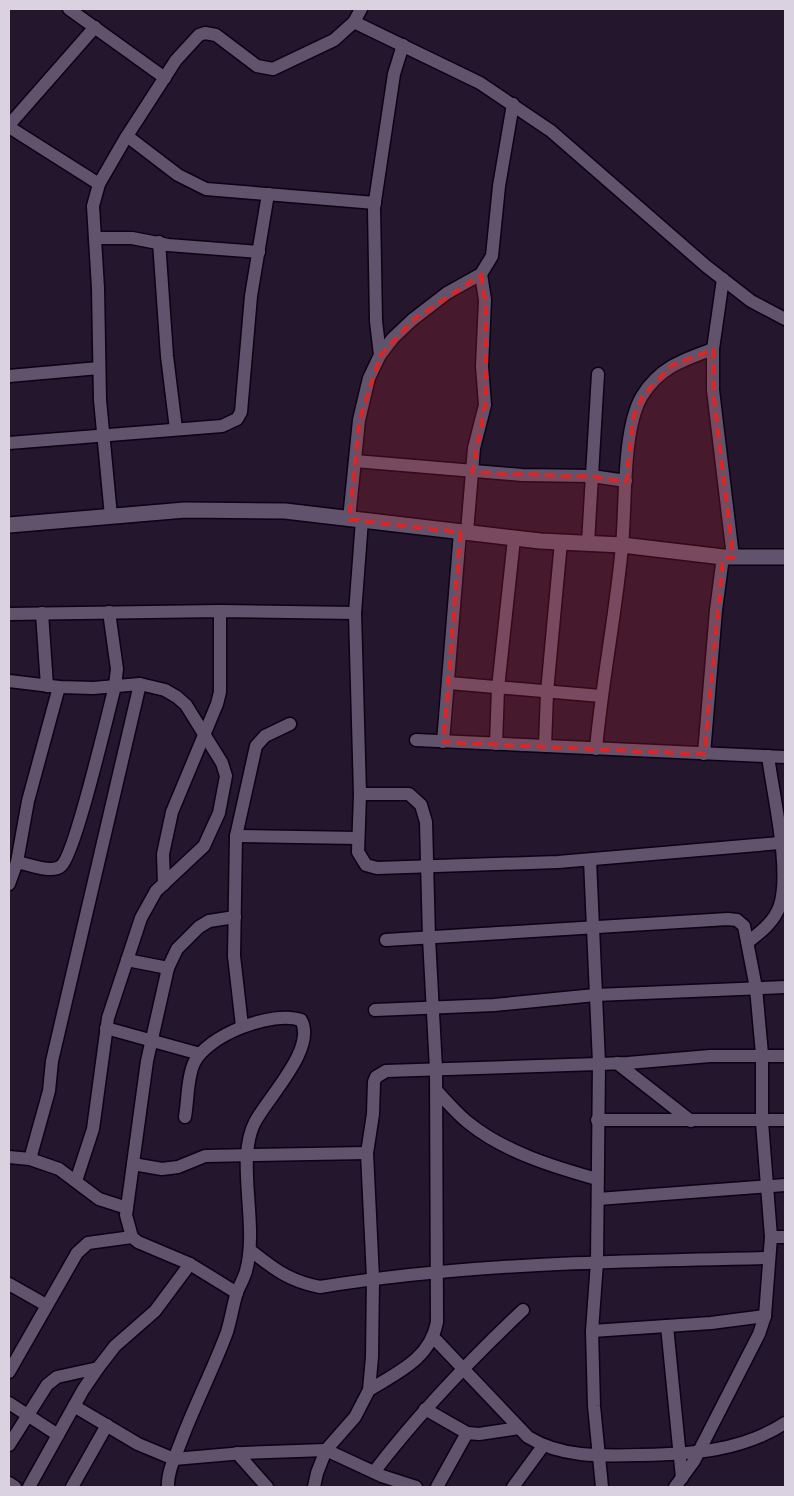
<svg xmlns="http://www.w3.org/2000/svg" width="794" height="1496" font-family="'Open Sans',sans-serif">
  <rect width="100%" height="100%" fill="#23162d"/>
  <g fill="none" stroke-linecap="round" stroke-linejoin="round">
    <defs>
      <g id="street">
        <path d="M 69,9 L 165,78"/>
        <path d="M 354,22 L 480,83 L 551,131 L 706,266 L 751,301 L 785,319"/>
        <path d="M 9,125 L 95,27"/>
        <path d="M 9,127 L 99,184"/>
        <path d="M 127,136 L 178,175 L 206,189 L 375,203"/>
        <path d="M 95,238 L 132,238 L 168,245 L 259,252"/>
        <path d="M 159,242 L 167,356 L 176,429"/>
        <path d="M 723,279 L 713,349 L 713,390 L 733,557"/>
        <path d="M 380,355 L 376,321 L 374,208 L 394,74 L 403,45"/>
        <path d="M 9,376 L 99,368"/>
        <path d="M 9,443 L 222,426 L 237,419 L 241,412 L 251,296 L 268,194"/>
        <path d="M 355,461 L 522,475 L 592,476 L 626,481"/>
        <path d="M 111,516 L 100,400 L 98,288 L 93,206 L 99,184 L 125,139 L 176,60 L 199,35 L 205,33 L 216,35 L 257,66 L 273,69 L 334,40 L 354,22 L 361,9"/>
        <path d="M 349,519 L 359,420 L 369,378 L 380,355 L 393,338 L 412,320 L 447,293 L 481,274 L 492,256 L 499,186 L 513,104"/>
        <path d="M 362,520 L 355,613 L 360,794 L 358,852 L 366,865 L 377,868 L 558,862 L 780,843"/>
        <path d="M 467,532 L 474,448 L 485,405 L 482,366 L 485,300 L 481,274"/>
        <path d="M 588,543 L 598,374"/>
        <path d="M 42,613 L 47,686"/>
        <path d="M 9,614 L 220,611 L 355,613"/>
        <path d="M 9,681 L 59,687 L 93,688 L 140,684 L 165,690 L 177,697 L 186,705 L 222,763 L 226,776 L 219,813 L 204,846 L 156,891 L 141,918 L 108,1018 L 93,1129 L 76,1181"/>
        <path d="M 449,683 L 601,696"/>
        <path d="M 416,740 L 785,757"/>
        <path d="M 443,742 L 460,532"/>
        <path d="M 496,744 L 498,688 L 514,539"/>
        <path d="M 545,746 L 547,692 L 561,542"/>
        <path d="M 596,749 C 602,681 616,613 622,546 C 626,506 622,429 642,396 C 660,367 683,360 713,349"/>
        <path d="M 704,754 L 716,610 L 723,557"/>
        <path d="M 360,794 L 409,794 L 421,805 L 426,822 L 429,938 L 436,1069 L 437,1322 C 430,1359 398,1372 369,1390"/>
        <path d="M 236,836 L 358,838"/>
        <path d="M 590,860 L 599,1063 L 597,1262 L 592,1331 L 594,1406 L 602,1487"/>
        <path d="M 17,862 C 28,864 52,874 61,866 C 75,855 108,713 115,686 L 117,669 L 109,612"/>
        <path d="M 9,884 L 17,862 L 28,801 L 59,687"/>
        <path d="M 164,884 L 163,854 L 172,812 L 217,704 L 220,692 L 220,611"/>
        <path d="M 235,917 L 209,921 L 199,927 L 177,949 L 168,968 L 147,1061 L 126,1215 L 132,1237 L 138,1242 L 190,1264 L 237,1293"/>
        <path d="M 386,940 L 728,919 L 737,920 L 744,926 L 756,988 L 762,1054 L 762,1122 L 771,1237 L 765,1316 L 759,1334 L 694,1461 L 675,1487"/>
        <path d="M 748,942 C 761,932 775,921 780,905 C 791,869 773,795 768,756"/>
        <path d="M 127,960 L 168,968"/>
        <path d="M 375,1010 L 494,1005 L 595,995 L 785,987"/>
        <path d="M 242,1026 L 234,956 L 236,836 L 256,746 L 265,736 L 290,724"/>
        <path d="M 106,1028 L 200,1054"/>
        <path d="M 617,1063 L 691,1121"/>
        <path d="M 437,1091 C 447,1102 458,1115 470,1124 C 505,1152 554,1167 597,1179"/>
        <path d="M 597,1120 L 785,1120"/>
        <path d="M 9,1157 L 30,1159 L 59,1169 L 99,1199 L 127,1208"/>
        <path d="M 30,1159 L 49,1091 L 52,1061 L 140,684"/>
        <path d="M 133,1164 L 162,1169 L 178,1167 L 205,1156 L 367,1153"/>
        <path d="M 598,1199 L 785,1185"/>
        <path d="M 771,1237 L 785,1237"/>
        <path d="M 250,1250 C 274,1269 289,1281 320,1287 C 468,1263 619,1261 769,1258"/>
        <path d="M 9,1284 L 46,1305"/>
        <path d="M 667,1326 L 682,1478"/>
        <path d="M 592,1331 L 711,1323 L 765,1316"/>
        <path d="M 434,1338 L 528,1437 C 562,1458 603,1456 642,1455 C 693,1454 742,1451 785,1423"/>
        <path d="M 9,1372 L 77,1253 L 88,1243 L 132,1237"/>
        <path d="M 9,1403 L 58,1435"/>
        <path d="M 74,1406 L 138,1444 L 174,1459 L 243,1453 L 326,1450 L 382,1476 L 416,1487"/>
        <path d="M 425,1409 L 467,1433 L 479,1434 L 519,1428"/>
        <path d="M 9,1445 L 47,1385 L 57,1377 L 98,1368"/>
        <path d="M 237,1453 L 267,1487"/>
        <path d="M 374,1472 C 419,1413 469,1361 523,1310"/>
        <path d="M 9,1483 L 15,1487"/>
        <path d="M 29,1487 L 83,1390 L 98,1368 L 115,1346 L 155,1311 L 190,1264"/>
        <path d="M 72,1487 L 107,1425"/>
        <path d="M 168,1487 C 167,1473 175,1457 180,1444 C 194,1406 213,1370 227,1332 C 231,1319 233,1305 237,1292 C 240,1285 244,1278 246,1271 C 259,1224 235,1160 255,1122 C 268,1097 317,1048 301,1020 C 273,1010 207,1035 194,1063 C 187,1078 188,1100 185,1117"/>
        <path d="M 314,1487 L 317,1473 L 326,1450 L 355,1417 L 369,1390 L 372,1357 L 373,1278 L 367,1153 L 373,1114 L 374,1082 L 376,1077 L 386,1071 L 628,1063 L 710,1056 L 785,1056"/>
        <path d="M 437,1487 L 467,1433"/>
        <path d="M 513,1487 L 543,1446"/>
      </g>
      <path id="secondary" d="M 9,525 L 185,510 L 285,511 L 540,541 L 622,545 L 723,557 L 785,557"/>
    </defs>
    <!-- street casing -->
    <use href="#street" stroke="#0c0214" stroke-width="15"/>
    <!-- secondary casing -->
    <use href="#secondary" stroke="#0c0214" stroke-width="18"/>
    <!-- street -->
    <use href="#street" stroke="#62536d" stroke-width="12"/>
    <!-- secondary -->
    <use href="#secondary" stroke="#62536d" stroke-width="15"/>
  </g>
  <!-- marked area -->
  <path fill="#d62828" fill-opacity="0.2" stroke="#d62828" stroke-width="4" stroke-dasharray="10 6" stroke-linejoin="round" d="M 481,274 L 485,300 L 485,405 L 472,472 L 592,476 L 626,481 L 633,416 L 642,396 L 671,365 L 713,349 L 713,390 L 733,557 L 723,557 L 704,754 L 443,742 L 460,532 L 349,519 L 359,420 L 380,355 L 412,320 Z"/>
  <!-- border -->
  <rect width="794" height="1496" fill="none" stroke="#dad2e1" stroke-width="20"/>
</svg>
